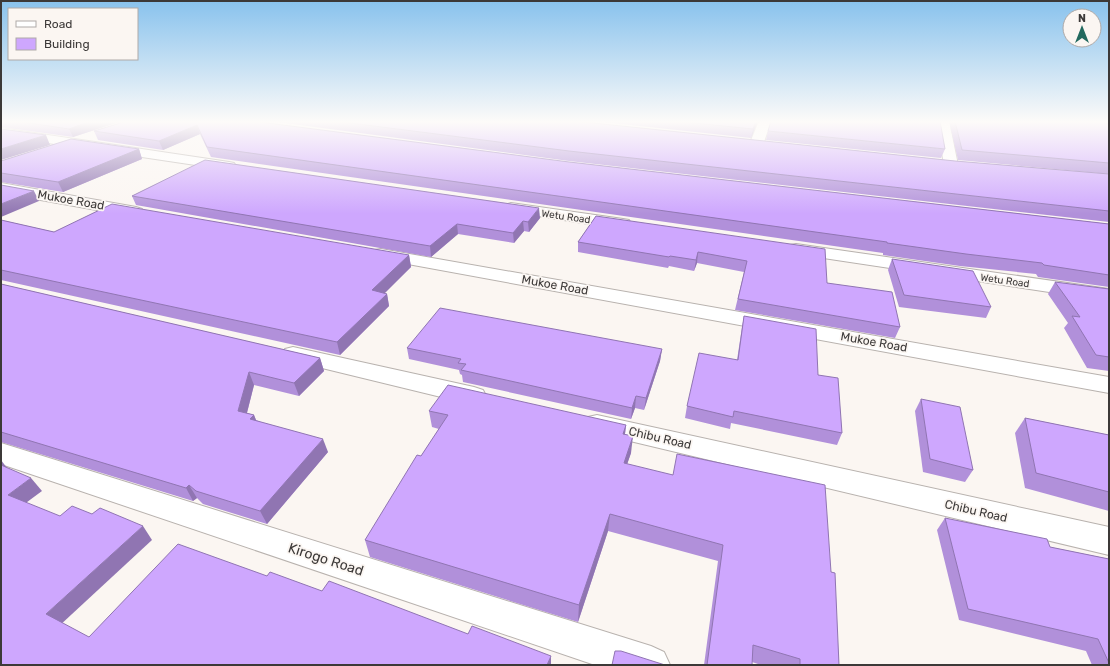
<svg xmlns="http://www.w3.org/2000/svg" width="1110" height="666" font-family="Rubik,sans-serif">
  <rect width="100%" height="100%" fill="#fbf6f2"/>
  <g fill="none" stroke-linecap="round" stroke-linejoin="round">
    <defs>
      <g id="minor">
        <path d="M 759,121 L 771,121 L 763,145 L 756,149 L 749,145 Z"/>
        <path d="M 937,121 L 949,121 L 958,165 L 956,168 L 946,168 L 944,165 Z"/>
        <path d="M 1,128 L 229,162 L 234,163 L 236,166 L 234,169 L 229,170 L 1,136 Z"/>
        <path d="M 1,183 L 136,207 L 142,209 L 144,212 L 142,215 L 136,217 L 1,193 Z"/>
        <path d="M 511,203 L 623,219 L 629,220 L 631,224 L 629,228 L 623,229 L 505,211 L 503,208 L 505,205 Z"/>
        <path d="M 796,244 L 1109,289 L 1109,301 L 790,253 L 787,249 L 790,245 Z"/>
        <path d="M 381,249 L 1109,377 L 1109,393 L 375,258 L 372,254 L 375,250 Z"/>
        <path d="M 293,347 L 474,387 L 483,390 L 486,396 L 483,402 L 474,405 L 285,359 L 282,354 L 285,349 Z"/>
        <path d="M 597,415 L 1109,527 L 1109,555 L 588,431 L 584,424 L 588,417 Z"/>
        <path d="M 1,443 L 651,646 L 664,652 L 670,665 L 595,665 L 1,464 Z"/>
      </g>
    </defs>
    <!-- minor casing -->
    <use href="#minor" stroke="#b8b2ae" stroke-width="2"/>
    <!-- minor -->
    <use href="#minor" fill="#fff" fill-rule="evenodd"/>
  </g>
  <!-- wall -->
  <g fill="#b190da">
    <path d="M 1,121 L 122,121 L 73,137 L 1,127 Z"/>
    <path d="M 127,121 L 569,162 L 1109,224 L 1109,287 L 1038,277 L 1036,274 L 960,266 L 883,255 L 883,253 L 211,157 L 200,134 L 163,150 L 98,140 L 94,131 Z"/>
    <path d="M 270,121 L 574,121 L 955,161 L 1109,174 L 1109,222 L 569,161 Z"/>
    <path d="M 594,121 L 758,121 L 751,138 Z"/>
    <path d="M 949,121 L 1109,121 L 1109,174 L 958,160 Z"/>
    <path d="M 768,131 L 945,149 L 941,158 L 766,140 Z"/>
    <path d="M 139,149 L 142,159 L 63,192 L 1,182 L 1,161 Z"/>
    <path d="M 132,196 L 540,218 L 529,232 L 524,231 L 514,243 L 458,234 L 431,257 L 136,205 Z"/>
    <path d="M 596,216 L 827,283 L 900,327 L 895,338 L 735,310 L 744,272 L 697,263 L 694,271 L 669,266 L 668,268 L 578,252 L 578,242 Z"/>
    <path d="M 1,220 L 54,232 L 409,255 L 411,267 L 384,293 L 387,294 L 389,306 L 340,355 L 1,280 Z"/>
    <path d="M 892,259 L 991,307 L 986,318 L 899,307 L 888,270 Z"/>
    <path d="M 1055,282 L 1109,289 L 1109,371 L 1087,368 L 1064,328 L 1068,323 L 1048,294 Z"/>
    <path d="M 1,284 L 320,358 L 324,371 L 299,396 L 254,385 L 247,413 L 254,415 L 256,420 L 328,452 L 267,524 L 203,504 L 197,498 L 193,501 L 1,442 Z"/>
    <path d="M 744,316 L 818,375 L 842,433 L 837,445 L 731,423 L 730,429 L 685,418 L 687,406 L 737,360 L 742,327 Z"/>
    <path d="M 407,348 L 662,349 L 660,361 L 644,410 L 635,408 L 631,419 L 463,382 L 462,375 L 460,374 L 459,370 L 409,359 Z"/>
    <path d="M 921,399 L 973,470 L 965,482 L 923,472 L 915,411 Z"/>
    <path d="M 429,411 L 626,425 L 625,434 L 631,453 L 627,464 L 831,572 L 839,665 L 761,665 L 752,662 L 752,665 L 704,665 L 718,561 L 608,531 L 578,622 L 370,557 L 365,540 L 439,429 L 432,427 Z"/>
    <path d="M 1025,418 L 1109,435 L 1109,511 L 1025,488 L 1015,433 Z"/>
    <path d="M 945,518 L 1050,547 L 1109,559 L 1109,665 L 1092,665 L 1086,651 L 959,620 L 937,530 Z"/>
  </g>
  <!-- shaded-wall -->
  <g fill="#9075b2">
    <path d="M 91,121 L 122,121 L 73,137 L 69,129 Z"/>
    <path d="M 756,121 L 758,121 L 751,138 L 753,129 Z"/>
    <path d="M 197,125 L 200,134 L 163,150 L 159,141 Z"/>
    <path d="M 46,135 L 50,145 L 1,160 L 1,149 Z"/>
    <path d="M 139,149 L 142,159 L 63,192 L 58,182 Z"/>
    <path d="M 34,191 L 39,201 L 1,217 L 1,204 Z"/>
    <path d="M 539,208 L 540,218 L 529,232 L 528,222 Z"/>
    <path d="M 523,221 L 524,231 L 514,243 L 513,233 Z"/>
    <path d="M 457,224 L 458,234 L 431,257 L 430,246 Z"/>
    <path d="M 698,252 L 697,263 L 694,271 L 696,260 Z"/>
    <path d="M 409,255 L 411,267 L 375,303 L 372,290 Z"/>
    <path d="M 387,294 L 389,306 L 340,355 L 337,342 Z"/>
    <path d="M 662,349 L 660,361 L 644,410 L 646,398 Z"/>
    <path d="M 320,358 L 324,371 L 299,396 L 294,383 Z"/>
    <path d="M 249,372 L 254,385 L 244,424 L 238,411 Z"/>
    <path d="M 636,396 L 635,408 L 631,419 L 632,408 Z"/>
    <path d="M 254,415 L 259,428 L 250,419 Z"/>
    <path d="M 626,425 L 624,442 L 623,434 Z"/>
    <path d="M 633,436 L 631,453 L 622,479 L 624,463 Z"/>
    <path d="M 323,439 L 328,452 L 267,524 L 260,511 Z"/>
    <path d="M 1,460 L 7,468 L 1,471 Z"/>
    <path d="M 31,478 L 42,491 L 19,508 L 8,495 Z"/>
    <path d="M 189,485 L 197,498 L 193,501 L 186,488 Z"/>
    <path d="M 610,514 L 608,531 L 578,622 L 579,605 Z"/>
    <path d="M 143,526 L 152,540 L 58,627 L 46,614 Z"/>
    <path d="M 551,656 L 551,665 L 547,665 Z"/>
  </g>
  <!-- building -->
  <g fill="#cea7fe" stroke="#9075b2">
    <path d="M 17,121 L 91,121 L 69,129 Z"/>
    <path d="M 127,121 L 252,121 L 569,162 L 1109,224 L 1109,275 L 1044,265 L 1042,263 L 966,254 L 887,243 L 887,242 L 207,147 L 197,125 L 159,141 L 94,131 Z"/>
    <path d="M 335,121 L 574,121 L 955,161 L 1109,174 L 1109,211 L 569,151 Z"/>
    <path d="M 675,121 L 756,121 L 753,129 Z"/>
    <path d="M 771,121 L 940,121 L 945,149 L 768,131 Z"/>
    <path d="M 955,121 L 1103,121 L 1109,125 L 1109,163 L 962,150 Z"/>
    <path d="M 1,129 L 46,135 L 1,149 Z"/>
    <path d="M 71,139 L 139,149 L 58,182 L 1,173 L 1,161 Z"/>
    <path d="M 205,160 L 539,208 L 528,222 L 523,221 L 513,233 L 457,224 L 430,246 L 132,196 Z"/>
    <path d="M 1,185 L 34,191 L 1,204 Z"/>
    <path d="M 112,204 L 409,255 L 372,290 L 387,294 L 337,342 L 1,270 L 1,220 L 54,232 Z"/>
    <path d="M 596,216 L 825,249 L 827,283 L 892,292 L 900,327 L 738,299 L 747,261 L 698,252 L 696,260 L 670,256 L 669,257 L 578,242 Z"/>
    <path d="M 892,259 L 973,271 L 991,307 L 904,295 Z"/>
    <path d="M 1055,282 L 1109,289 L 1109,357 L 1096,355 L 1072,316 L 1080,317 Z"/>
    <path d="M 1,284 L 320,358 L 294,383 L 249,372 L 238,411 L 254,415 L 250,419 L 323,439 L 260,511 L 196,491 L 189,485 L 186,488 L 1,432 Z"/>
    <path d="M 440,308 L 662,349 L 646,398 L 636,396 L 632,408 L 461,370 L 466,364 L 458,363 L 461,359 L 407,348 Z"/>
    <path d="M 744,316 L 816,329 L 818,375 L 838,378 L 842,433 L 734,411 L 733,417 L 687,406 L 699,353 L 738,360 Z"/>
    <path d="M 448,385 L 626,425 L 623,434 L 633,436 L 624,463 L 673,475 L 677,454 L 825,485 L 831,572 L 835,573 L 839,665 L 800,665 L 800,659 L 753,645 L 752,665 L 707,665 L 723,545 L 610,514 L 579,605 L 365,540 L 417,455 L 421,456 L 448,415 L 429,411 Z"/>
    <path d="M 921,399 L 960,407 L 973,470 L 930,459 Z"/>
    <path d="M 1025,418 L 1109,435 L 1109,492 L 1036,473 Z"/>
    <path d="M 1,465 L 31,478 L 8,495 L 60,516 L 72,506 L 92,514 L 100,508 L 143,526 L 46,614 L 89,637 L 178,544 L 267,576 L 270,572 L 322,591 L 329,581 L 468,634 L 472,626 L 551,656 L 547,665 L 1,665 Z"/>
    <path d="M 945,518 L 1047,539 L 1050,547 L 1109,559 L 1109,663 L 1098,639 L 968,609 Z"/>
    <path d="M 615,651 L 621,651 L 665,665 L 612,665 Z"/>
  </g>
  <!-- sky -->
  <linearGradient id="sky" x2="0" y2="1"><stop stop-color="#88c2ed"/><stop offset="0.57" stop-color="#fdfbf9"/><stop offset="1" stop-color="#fdfbf9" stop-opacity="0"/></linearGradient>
  <rect width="1110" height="214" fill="url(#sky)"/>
  <g text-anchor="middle" stroke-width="3.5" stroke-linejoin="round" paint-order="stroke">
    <!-- far-street labels -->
    <g font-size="10" fill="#3c3938" stroke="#fbf6f2">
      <text transform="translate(566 216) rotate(8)" y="4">Wetu Road</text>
      <text transform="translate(1005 280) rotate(8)" y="4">Wetu Road</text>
    </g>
    <!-- street labels -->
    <g font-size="12" fill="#3c3938" stroke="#fbf6f2">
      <text transform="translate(71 200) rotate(10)" y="4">Mukoe Road</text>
      <text transform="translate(555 285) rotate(10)" y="4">Mukoe Road</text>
      <text transform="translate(874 342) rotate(10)" y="4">Mukoe Road</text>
      <text transform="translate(660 438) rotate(13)" y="4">Chibu Road</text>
      <text transform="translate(976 511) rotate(13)" y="4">Chibu Road</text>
    </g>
    <!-- near-street labels -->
    <g font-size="14" fill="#3c3938" stroke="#fbf6f2">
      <text transform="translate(326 559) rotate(18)" y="5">Kirogo Road</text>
    </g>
  </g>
  <!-- border -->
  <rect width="1110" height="666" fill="none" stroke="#3c3938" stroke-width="4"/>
  <!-- legend -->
  <rect x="8" y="8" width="130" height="52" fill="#fbf6f2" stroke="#afaaa8"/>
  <rect x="16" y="21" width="20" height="6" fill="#ffffff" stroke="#afaaa8"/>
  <text x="44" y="28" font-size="12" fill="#3c3938">Road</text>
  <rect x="16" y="38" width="20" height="12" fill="#cea7fe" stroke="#afaaa8"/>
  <text x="44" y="48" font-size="12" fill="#3c3938">Building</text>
  <!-- north arrow -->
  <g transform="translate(1082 28)"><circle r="19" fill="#fbf6f2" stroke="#afaaa8"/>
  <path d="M0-3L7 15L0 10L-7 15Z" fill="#22695e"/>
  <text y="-6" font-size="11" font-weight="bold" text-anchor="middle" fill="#3c3938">N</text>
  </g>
</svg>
